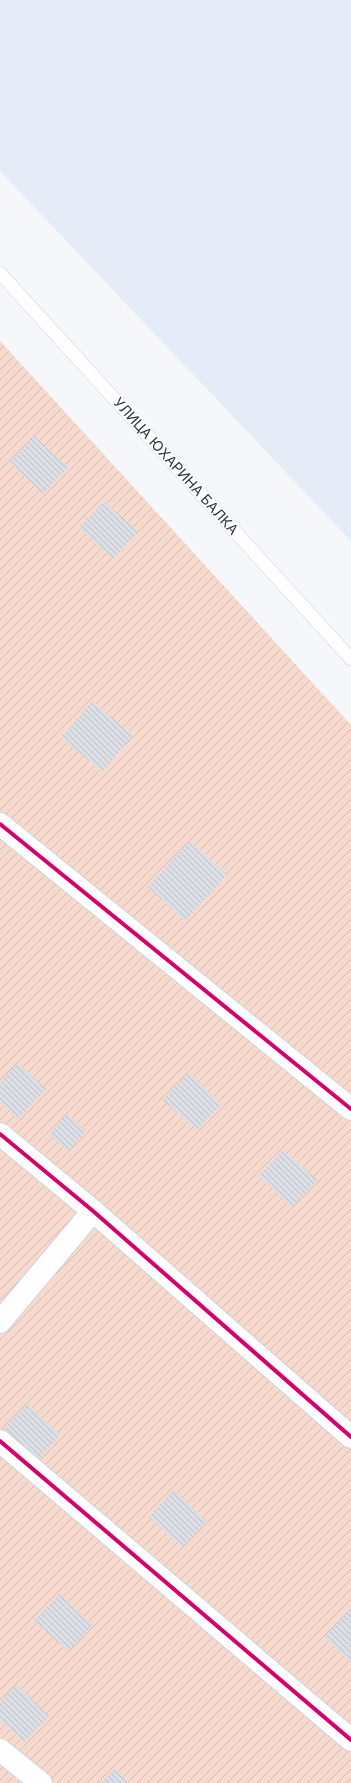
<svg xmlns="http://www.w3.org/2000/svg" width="351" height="1783" font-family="Inter,sans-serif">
  <defs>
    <pattern id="garden-furrows" width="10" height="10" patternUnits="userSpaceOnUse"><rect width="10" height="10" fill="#f7d9ce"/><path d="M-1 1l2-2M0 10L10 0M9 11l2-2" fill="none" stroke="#d4bbb2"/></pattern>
    <pattern id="building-back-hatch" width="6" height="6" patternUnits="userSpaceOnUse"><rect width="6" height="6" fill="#dbdee4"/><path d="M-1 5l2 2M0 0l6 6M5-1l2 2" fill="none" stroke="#bcbfc4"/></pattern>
  </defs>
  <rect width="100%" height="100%" fill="#f5f7fa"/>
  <!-- built -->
  <path fill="#e6ecf7" d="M 0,0 L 351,0 L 351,541 L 0,171 Z"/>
  <!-- garden -->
  <path fill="url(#garden-furrows)" d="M 0,341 L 351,725 L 351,1783 L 0,1783 Z"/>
  <!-- building -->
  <g fill="url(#building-back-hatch)">
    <path d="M 34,436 L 68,467 L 43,494 L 10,463 Z"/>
    <path d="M 104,501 L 138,532 L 113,559 L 79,528 Z"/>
    <path d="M 92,701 L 133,735 L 103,772 L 61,738 Z"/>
    <path d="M 190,841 L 227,875 L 185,921 L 148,887 Z"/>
    <path d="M 17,1063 L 46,1089 L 18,1119 L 0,1103 L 0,1083 Z"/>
    <path d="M 188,1073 L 221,1104 L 197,1130 L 163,1100 Z"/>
    <path d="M 66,1114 L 86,1130 L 69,1151 L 49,1135 Z"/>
    <path d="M 283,1150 L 317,1180 L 292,1207 L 259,1176 Z"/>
    <path d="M 27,1404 L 60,1435 L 36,1462 L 2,1431 Z"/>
    <path d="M 173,1490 L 207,1521 L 182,1547 L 149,1517 Z"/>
    <path d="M 59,1594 L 93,1625 L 68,1651 L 34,1621 Z"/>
    <path d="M 351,1609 L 351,1662 L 324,1637 Z"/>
    <path d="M 16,1685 L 49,1716 L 24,1742 L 0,1720 L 0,1702 Z"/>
    <path d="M 114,1769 L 123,1777 L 129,1783 L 101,1783 Z"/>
  </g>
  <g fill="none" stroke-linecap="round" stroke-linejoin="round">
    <defs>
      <path id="service" d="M 0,273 L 351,659"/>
      <g id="minor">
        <path d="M 0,824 L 351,1109"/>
        <path d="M 0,1134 L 93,1211 L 351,1437"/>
        <path d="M 0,1322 L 93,1211"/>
        <path d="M 0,1441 L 351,1740"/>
        <path d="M 0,1750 L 41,1783"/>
      </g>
    </defs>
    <!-- service casing -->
    <use href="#service" stroke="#d1d5da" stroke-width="14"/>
    <!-- minor casing -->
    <use href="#minor" stroke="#d1d5da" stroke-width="24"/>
    <!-- service -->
    <use href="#service" stroke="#fefefe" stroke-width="13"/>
    <!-- minor -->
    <use href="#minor" stroke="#fefefe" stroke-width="22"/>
    <defs>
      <g id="cycleway">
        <path d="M 0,824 L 351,1109"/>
        <path d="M 0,1134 L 93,1211 L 351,1437"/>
        <path d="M 0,1441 L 351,1740"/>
      </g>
    </defs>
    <!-- cycleway casing -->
    <use href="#cycleway" stroke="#fff" stroke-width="6"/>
    <!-- cycleway -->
    <use href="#cycleway" stroke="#d6006c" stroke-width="4"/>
  </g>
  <g text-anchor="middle" stroke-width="3" stroke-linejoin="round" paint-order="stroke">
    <!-- street labels -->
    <g font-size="14" fill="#2d3139" stroke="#fff">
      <text transform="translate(176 466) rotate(48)" y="5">УЛИЦА ЮХАРИНА БАЛКА</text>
    </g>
  </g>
</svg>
